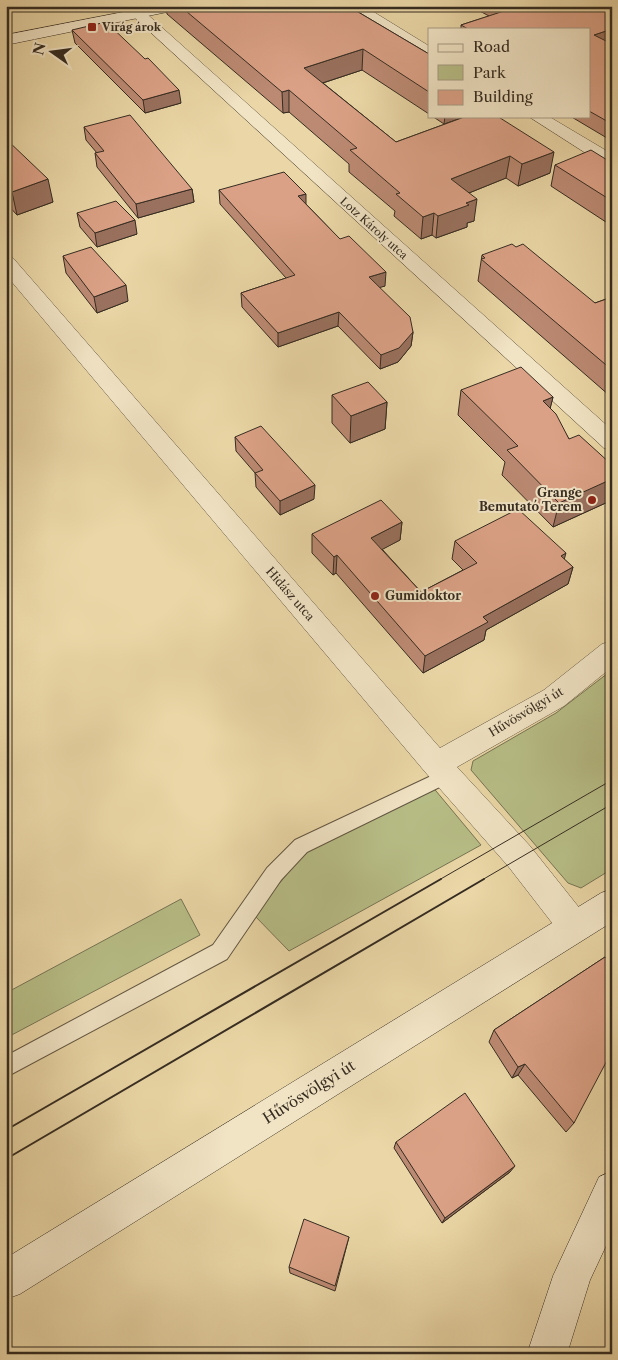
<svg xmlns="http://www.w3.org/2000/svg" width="618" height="1360" font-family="'Libre Caslon Text',serif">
  <rect width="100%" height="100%" fill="#ead6a6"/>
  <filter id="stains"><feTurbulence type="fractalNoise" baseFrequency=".004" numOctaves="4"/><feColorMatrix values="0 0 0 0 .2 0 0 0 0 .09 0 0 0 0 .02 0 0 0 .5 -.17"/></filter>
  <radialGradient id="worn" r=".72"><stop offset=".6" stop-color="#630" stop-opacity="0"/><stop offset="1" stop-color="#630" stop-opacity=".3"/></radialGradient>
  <!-- green -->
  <g fill="#b7bd86" stroke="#767454">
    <path d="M 612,670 L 612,869 L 581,888 L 568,883 L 471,770 L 473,761 L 556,713 Z"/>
    <path d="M 431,785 L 481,845 L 289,951 L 254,915 L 303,854 Z"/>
    <path d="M 181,899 L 200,935 L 6,1038 L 6,993 Z"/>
  </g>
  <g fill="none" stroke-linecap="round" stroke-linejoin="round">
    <defs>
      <path id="lane" d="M 446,769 L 452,771 L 455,776 L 452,781 L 307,852 L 281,880 L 227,959 L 6,1077 L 6,1056 L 213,945 L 267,868 L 295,840 Z"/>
      <g id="street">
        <path d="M 122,6 L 138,6 L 612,430 L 612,451 L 604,448 Z"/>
        <path d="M 346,6 L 364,6 L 429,46 L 429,57 L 424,55 Z"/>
        <path d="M 528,116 L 548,116 L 612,154 L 612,167 L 606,166 Z"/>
        <path d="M 6,256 L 13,258 L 440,748 L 544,690 L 602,644 L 612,641 L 612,667 L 564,706 L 457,767 L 530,846 L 585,915 L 590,926 L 585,937 L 574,941 L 563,937 L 508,866 L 426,773 L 6,275 Z"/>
      </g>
      <g id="secondary">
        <path d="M 154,6 L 184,6 L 177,10 L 6,45 L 6,35 Z"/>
        <path d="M 612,889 L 612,922 L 20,1294 L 6,1299 L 6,1258 L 601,893 Z"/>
        <path d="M 612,1171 L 612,1233 L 590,1280 L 567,1354 L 527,1354 L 553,1276 L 599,1177 Z"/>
      </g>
    </defs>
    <!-- lane casing -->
    <use href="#lane" stroke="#625642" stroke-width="2"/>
    <!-- street casing -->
    <use href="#street" stroke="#625642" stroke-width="1"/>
    <!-- secondary casing -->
    <use href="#secondary" stroke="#352c21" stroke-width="1"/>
    <!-- lane -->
    <use href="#lane" fill="#f1e4c5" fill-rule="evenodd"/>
    <!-- street -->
    <use href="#street" fill="#f1e4c5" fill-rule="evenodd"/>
    <!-- secondary -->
    <use href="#secondary" fill="#f1e4c5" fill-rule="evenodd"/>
    <!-- tram-far1 -->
    <g stroke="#352c21" stroke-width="1">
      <path d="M 439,880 L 612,780"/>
      <path d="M 482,880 L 612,804"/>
    </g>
    <!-- tram -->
    <g stroke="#352c21" stroke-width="2">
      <path d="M 6,1130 L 441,879"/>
      <path d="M 6,1159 L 484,879"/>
    </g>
  </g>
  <!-- wall -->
  <g fill="#bc8a73" stroke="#352c21">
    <path d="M 166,6 L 348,6 L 429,54 L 429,114 L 362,70 L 323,83 L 396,142 L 467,116 L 550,173 L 518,186 L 506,178 L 469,193 L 474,221 L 467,223 L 467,227 L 436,238 L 432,235 L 421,239 L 394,216 L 395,211 L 349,172 L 349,164 L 289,112 L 283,113 L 167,14 Z"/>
    <path d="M 476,6 L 612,6 L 612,42 L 610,43 L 612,44 L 612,141 L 570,116 L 589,116 L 589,29 L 461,29 L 461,25 L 489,16 L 476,9 Z"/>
    <path d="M 72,30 L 181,103 L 145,113 L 75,43 Z"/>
    <path d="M 432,116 L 467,116 L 444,124 Z"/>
    <path d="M 84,127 L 192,189 L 194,202 L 138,218 L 97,167 L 95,153 L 97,153 L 86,140 Z"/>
    <path d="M 6,139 L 53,202 L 17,215 L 6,203 Z"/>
    <path d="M 612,163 L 612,226 L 551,186 L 555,165 Z"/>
    <path d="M 219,190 L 306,204 L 385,286 L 379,287 L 413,332 L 411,346 L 398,362 L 380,369 L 338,326 L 278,347 L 242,307 L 241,293 L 286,278 L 220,204 Z"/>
    <path d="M 77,213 L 137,234 L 97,247 L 80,227 Z"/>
    <path d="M 482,255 L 595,303 L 612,297 L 612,395 L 610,396 L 478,281 Z"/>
    <path d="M 63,256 L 128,301 L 97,313 L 66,273 Z"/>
    <path d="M 461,390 L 553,397 L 550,408 L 569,439 L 611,464 L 610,470 L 610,501 L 553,527 L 502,475 L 505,462 L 458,415 Z"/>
    <path d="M 332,395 L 387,402 L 385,429 L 350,443 L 332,423 Z"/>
    <path d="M 235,437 L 314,499 L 280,515 L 256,487 L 255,473 L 236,451 Z"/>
    <path d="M 402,522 L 400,540 L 382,549 L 421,592 L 463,570 L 452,559 L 455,541 L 564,559 L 573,567 L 568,584 L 486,630 L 484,640 L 423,673 L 336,573 L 333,575 L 312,553 L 312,534 Z"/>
    <path d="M 605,957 L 574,1123 L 566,1132 L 518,1075 L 512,1078 L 489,1042 L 494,1030 Z"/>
    <path d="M 396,1142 L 510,1172 L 442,1223 L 394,1148 Z"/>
    <path d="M 349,1237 L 335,1291 L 290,1273 L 289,1267 Z"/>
  </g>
  <!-- shaded-wall -->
  <g fill="#99715e" stroke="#352c21">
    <path d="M 612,29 L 612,42 L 591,49 L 594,35 Z"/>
    <path d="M 363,49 L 362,70 L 304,89 L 304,68 Z"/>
    <path d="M 179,90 L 181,103 L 145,113 L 143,100 Z"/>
    <path d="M 289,90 L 289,112 L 283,113 L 282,92 Z"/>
    <path d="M 445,116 L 467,116 L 444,124 Z"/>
    <path d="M 554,152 L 550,173 L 518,186 L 522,164 Z"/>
    <path d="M 510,156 L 506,178 L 449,201 L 451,179 Z"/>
    <path d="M 48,179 L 53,202 L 17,215 L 12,192 Z"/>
    <path d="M 192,189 L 194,202 L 138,218 L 136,204 Z"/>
    <path d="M 306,194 L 306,207 L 298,196 Z"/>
    <path d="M 477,199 L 474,221 L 467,223 L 467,227 L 436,238 L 438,216 L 466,203 Z"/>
    <path d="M 434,213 L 432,235 L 421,239 L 423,217 Z"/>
    <path d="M 135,220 L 137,234 L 97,247 L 95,233 Z"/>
    <path d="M 386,272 L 385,286 L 368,291 L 369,277 Z"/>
    <path d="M 126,285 L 128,301 L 97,313 L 94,297 Z"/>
    <path d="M 339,312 L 338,326 L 278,347 L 278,333 Z"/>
    <path d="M 413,332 L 411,346 L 398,362 L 380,369 L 381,355 Z"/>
    <path d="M 553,397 L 547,421 L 543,401 Z"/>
    <path d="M 387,402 L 385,429 L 350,443 L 351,416 Z"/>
    <path d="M 611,464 L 606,482 L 612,479 L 612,494 L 610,501 L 553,527 L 559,503 Z"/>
    <path d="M 315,485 L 314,499 L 280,515 L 280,501 Z"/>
    <path d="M 402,522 L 400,540 L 370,556 L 371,538 Z"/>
    <path d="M 566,553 L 561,571 L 561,556 Z"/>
    <path d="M 337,555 L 336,573 L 333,575 L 334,557 Z"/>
    <path d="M 573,567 L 568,584 L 486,630 L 484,640 L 423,673 L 425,656 L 483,617 Z"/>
    <path d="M 525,1064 L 518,1075 L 512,1078 L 518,1067 Z"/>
    <path d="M 515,1166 L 510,1172 L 442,1223 L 445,1218 Z"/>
  </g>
  <!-- building -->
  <g fill="#dba186" stroke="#352c21">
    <path d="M 180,6 L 348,6 L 429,54 L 429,92 L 363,49 L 304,68 L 396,142 L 467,116 L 497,116 L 554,152 L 522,164 L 510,156 L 451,179 L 477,199 L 466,203 L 469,205 L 438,216 L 434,213 L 423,217 L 396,194 L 400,193 L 350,150 L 357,148 L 289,90 L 282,92 Z"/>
    <path d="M 500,6 L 596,6 L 612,14 L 612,29 L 594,35 L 612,44 L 612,124 L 589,111 L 589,29 L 468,29 L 461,25 L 507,10 Z"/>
    <path d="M 106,22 L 145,59 L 148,58 L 179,90 L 143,100 L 72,30 Z"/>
    <path d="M 130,115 L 192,189 L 136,204 L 95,153 L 104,151 L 84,127 Z"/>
    <path d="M 6,139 L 48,179 L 12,192 L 6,186 Z"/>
    <path d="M 591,150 L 612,163 L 612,201 L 555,165 Z"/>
    <path d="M 284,172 L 306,194 L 298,196 L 340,239 L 349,236 L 386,272 L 369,277 L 410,317 L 413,332 L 399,348 L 381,355 L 339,312 L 278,333 L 241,293 L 295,275 L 219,190 Z"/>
    <path d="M 116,201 L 135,220 L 95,233 L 77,213 Z"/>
    <path d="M 512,244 L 516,247 L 523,244 L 595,303 L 612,297 L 612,370 L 481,259 L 485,258 L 482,255 Z"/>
    <path d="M 91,247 L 126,285 L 94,297 L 63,256 Z"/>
    <path d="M 521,367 L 553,397 L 543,401 L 556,414 L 569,439 L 579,435 L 611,464 L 607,467 L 612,472 L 612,479 L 559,503 L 507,450 L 518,446 L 461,390 Z"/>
    <path d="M 368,382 L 387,402 L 351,416 L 332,395 Z"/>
    <path d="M 261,426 L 315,485 L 280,501 L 255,473 L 263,470 L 235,437 Z"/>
    <path d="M 381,500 L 402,522 L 371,538 L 421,592 L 477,563 L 455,541 L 518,509 L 566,553 L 561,556 L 573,567 L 483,617 L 488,622 L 425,656 L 337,555 L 334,557 L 312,534 Z"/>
    <path d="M 605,957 L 612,965 L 612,1051 L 574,1123 L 525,1064 L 518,1067 L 494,1030 Z"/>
    <path d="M 465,1093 L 515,1166 L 445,1218 L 396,1142 Z"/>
    <path d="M 304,1219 L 349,1237 L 335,1286 L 289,1267 Z"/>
  </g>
  <!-- markers -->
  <g fill="#8f2418" stroke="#f1e4c5" stroke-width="2">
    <rect x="87" y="22" width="10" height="10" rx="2.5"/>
    <circle cx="592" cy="500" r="5"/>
    <circle cx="375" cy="596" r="5"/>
  </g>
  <g text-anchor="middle" stroke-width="4" stroke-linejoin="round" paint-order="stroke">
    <!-- far-poi labels -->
    <g font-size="11" font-weight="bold" fill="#352c21" stroke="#f1e4c5" text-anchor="start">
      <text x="102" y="31">Virág árok</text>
    </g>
    <!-- far-street labels -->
    <g font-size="11" fill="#352c21" stroke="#f1e4c5">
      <text transform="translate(374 228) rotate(42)" y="4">Lotz Károly utca</text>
    </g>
    <!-- poi labels -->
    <g font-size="12" font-weight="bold" fill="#352c21" stroke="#f1e4c5" text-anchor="end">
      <text x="582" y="497">Grange<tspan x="582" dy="14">Bemutató Terem</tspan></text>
      <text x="385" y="600" text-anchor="start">Gumidoktor</text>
    </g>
    <!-- street labels -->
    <g font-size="12" fill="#352c21" stroke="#f1e4c5">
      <text transform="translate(290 594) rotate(49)" y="4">Hidász utca</text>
      <text transform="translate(526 712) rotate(-31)" y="4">Hűvösvölgyi út</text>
    </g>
    <!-- near-street labels -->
    <g font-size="15" fill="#352c21" stroke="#f1e4c5">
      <text transform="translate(309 1092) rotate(-32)" y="5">Hűvösvölgyi út</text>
    </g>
  </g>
  <!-- margin -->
  <rect width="618" height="1360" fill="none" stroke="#ead6a6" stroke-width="25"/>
  <rect x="8" y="8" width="603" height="1345" fill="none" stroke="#352c21" stroke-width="2.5"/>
  <rect x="12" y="12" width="593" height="1335" fill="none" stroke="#352c21"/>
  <!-- legend -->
  <rect x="428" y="28" width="162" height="90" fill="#f1e4c5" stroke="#a69a83"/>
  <rect x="438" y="44" width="25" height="8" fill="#f1e4c5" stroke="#a69a83"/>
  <text x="473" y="52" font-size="15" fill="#352c21">Road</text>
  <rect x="438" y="65" width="25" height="15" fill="#b7bd86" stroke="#a69a83"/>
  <text x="473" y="78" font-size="15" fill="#352c21">Park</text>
  <rect x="438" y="90" width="25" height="15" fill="#dba186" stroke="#a69a83"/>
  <text x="473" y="102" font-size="15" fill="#352c21">Building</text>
  <!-- north arrow -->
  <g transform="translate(52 52) rotate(284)" stroke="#f1e4c5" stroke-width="4" paint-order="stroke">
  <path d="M0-4L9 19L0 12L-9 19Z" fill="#352c21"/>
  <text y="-8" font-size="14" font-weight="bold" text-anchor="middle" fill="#352c21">N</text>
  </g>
  <rect width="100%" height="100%" filter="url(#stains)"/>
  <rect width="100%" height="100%" fill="url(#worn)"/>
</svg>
